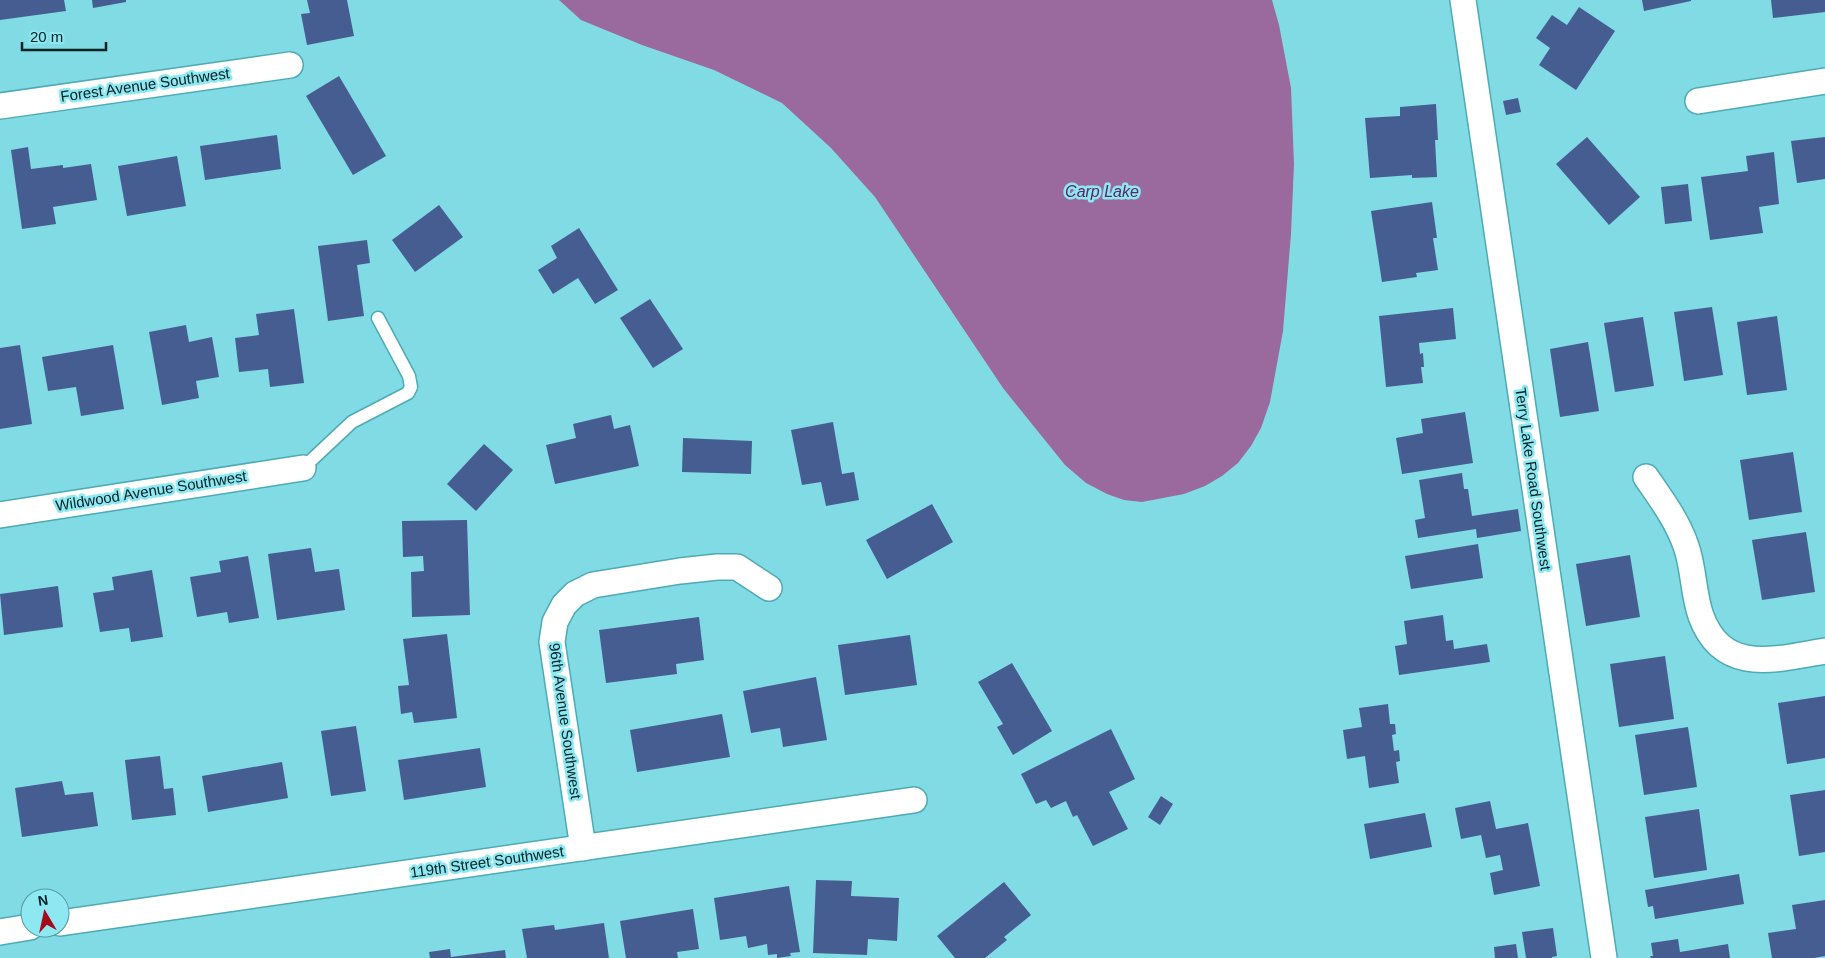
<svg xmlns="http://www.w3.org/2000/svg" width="1825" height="958" font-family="Helvetica,sans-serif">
  <rect width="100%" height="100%" fill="#80dbe5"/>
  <!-- water -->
  <path fill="#9a6a9e" d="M 559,0 L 1272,0 L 1279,25 L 1291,88 L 1294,164 L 1291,234 L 1283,331 L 1270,402 L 1261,428 L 1251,446 L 1238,463 L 1222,476 L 1205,486 L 1184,494 L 1142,502 L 1124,500 L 1107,494 L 1086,483 L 1065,465 L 1003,388 L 875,197 L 831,148 L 782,103 L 714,70 L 642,45 L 581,20 Z"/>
  <!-- building -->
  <g fill="#465d91">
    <path d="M 0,0 L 64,0 L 66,11 L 0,20 Z"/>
    <path d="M 92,0 L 126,0 L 126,2 L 93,8 Z"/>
    <path d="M 307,0 L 347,0 L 354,36 L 307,45 L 301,14 L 310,13 Z"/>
    <path d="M 1642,0 L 1691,0 L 1691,1 L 1644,11 Z"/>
    <path d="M 1771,0 L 1825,0 L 1825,12 L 1773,18 Z"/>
    <path d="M 1579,7 L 1615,31 L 1576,90 L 1539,65 L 1550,48 L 1536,38 L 1552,15 L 1567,25 Z"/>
    <path d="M 339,76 L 386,156 L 353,175 L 306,96 Z"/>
    <path d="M 1518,98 L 1521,112 L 1506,115 L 1503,101 Z"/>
    <path d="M 1436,104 L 1438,140 L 1435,140 L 1437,177 L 1412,178 L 1412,175 L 1370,178 L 1365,118 L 1400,116 L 1400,107 Z"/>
    <path d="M 277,135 L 281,169 L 205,180 L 200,146 Z"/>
    <path d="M 1587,137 L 1640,197 L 1609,225 L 1556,164 Z"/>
    <path d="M 1825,137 L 1825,179 L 1797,183 L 1791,141 Z"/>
    <path d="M 28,147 L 31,169 L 63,165 L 63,168 L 91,164 L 97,200 L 53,207 L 56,224 L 22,229 L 11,150 Z"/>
    <path d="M 1774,152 L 1779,204 L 1759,207 L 1763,233 L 1710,240 L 1701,177 L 1748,171 L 1746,156 Z"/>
    <path d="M 177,156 L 186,206 L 127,216 L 118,166 Z"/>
    <path d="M 1688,184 L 1692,221 L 1665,224 L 1661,187 Z"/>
    <path d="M 1432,202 L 1437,238 L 1433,238 L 1438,270 L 1416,273 L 1417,277 L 1382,282 L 1371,211 Z"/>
    <path d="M 439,205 L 463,237 L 415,272 L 392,240 Z"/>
    <path d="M 579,228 L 618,290 L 595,304 L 578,278 L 553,294 L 538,270 L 557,258 L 551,246 Z"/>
    <path d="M 367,240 L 370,263 L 357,265 L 364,316 L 328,321 L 318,246 Z"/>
    <path d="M 650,299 L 683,349 L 653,368 L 620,318 Z"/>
    <path d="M 1712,307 L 1723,375 L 1684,381 L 1674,312 Z"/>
    <path d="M 1453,308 L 1456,339 L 1419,343 L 1420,354 L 1423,353 L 1424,367 L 1421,367 L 1423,383 L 1386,387 L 1379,316 Z"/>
    <path d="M 294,309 L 304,383 L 270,387 L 268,369 L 239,372 L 235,338 L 259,335 L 256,314 Z"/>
    <path d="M 1777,316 L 1787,390 L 1747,395 L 1737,322 Z"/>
    <path d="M 1643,317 L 1654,386 L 1615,392 L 1604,323 Z"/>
    <path d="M 186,325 L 189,342 L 212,337 L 219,377 L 196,381 L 199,398 L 162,405 L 149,332 Z"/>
    <path d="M 1588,342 L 1599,411 L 1560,417 L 1550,349 Z"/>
    <path d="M 20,345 L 32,424 L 0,429 L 0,348 Z"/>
    <path d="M 113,345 L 124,409 L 81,416 L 76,387 L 48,391 L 42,357 Z"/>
    <path d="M 1465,412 L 1473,463 L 1402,474 L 1396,438 L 1423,433 L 1421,419 Z"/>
    <path d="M 611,415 L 614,429 L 630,425 L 639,466 L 555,484 L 546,445 L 576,438 L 573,424 Z"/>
    <path d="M 833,422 L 842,474 L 854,472 L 859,500 L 826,506 L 821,482 L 802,485 L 791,430 Z"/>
    <path d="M 683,438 L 752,441 L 751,474 L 682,472 Z"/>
    <path d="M 484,444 L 513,470 L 476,511 L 447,484 Z"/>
    <path d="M 1793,452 L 1802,512 L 1749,520 L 1740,460 Z"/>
    <path d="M 1462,473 L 1464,489 L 1468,489 L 1472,516 L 1518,509 L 1521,531 L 1477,538 L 1476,529 L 1418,538 L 1415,520 L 1425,518 L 1419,480 Z"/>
    <path d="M 932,504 L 953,542 L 887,579 L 866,540 Z"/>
    <path d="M 467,520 L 470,615 L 412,617 L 411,572 L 424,571 L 423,556 L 403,557 L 402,521 Z"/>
    <path d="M 1806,532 L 1815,592 L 1762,600 L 1752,540 Z"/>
    <path d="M 1478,544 L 1483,578 L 1411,589 L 1405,556 Z"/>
    <path d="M 311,548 L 315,572 L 339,569 L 345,610 L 277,620 L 268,554 Z"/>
    <path d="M 1630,555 L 1640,617 L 1586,626 L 1576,564 Z"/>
    <path d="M 248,556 L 259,618 L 229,623 L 227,612 L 197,617 L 190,577 L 221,572 L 219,561 Z"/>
    <path d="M 152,570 L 163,637 L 131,642 L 129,628 L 100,632 L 93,593 L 114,590 L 112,577 Z"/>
    <path d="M 58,586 L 63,627 L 4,635 L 0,594 Z"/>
    <path d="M 1443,615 L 1446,641 L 1453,640 L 1454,649 L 1487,644 L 1490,662 L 1399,675 L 1395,646 L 1407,644 L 1404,621 Z"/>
    <path d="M 699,617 L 704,660 L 676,664 L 677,674 L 606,683 L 599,630 Z"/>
    <path d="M 447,634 L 457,718 L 414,723 L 412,712 L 401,714 L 398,686 L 409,685 L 403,639 Z"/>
    <path d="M 910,635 L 917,685 L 845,695 L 838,645 Z"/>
    <path d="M 1665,656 L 1674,719 L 1619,727 L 1610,664 Z"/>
    <path d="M 1012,663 L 1052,731 L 1013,755 L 997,727 L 1003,724 L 978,682 Z"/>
    <path d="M 816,677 L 827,740 L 783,747 L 780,728 L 751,733 L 743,691 Z"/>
    <path d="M 1825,696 L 1825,758 L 1787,764 L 1778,703 Z"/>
    <path d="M 1388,704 L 1390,724 L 1395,724 L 1396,734 L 1392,735 L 1394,751 L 1399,750 L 1400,761 L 1396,762 L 1399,783 L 1369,788 L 1365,756 L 1347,759 L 1343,730 L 1362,727 L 1359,708 Z"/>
    <path d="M 722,714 L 730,757 L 637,772 L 630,730 Z"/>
    <path d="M 356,726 L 366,791 L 331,796 L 321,731 Z"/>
    <path d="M 1688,727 L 1697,787 L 1644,795 L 1635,735 Z"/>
    <path d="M 1111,729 L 1135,779 L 1109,792 L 1128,829 L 1093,846 L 1077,815 L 1073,817 L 1066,801 L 1051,808 L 1046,800 L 1036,804 L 1021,774 Z"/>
    <path d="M 480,748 L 486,787 L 404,800 L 398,760 Z"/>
    <path d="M 160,756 L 164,789 L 173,788 L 176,815 L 132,820 L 125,760 Z"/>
    <path d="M 282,762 L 288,798 L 208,812 L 202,776 Z"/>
    <path d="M 62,781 L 65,795 L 93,792 L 98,826 L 22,837 L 15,788 Z"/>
    <path d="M 1825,790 L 1825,852 L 1799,856 L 1790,795 Z"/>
    <path d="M 1161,796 L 1173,804 L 1160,825 L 1148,817 Z"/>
    <path d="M 1490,801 L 1496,829 L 1528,823 L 1540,886 L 1494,895 L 1490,873 L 1503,870 L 1500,855 L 1486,858 L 1481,835 L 1461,839 L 1455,808 Z"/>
    <path d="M 1699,809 L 1707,870 L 1654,878 L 1645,817 Z"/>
    <path d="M 1425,813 L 1432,847 L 1370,859 L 1364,824 Z"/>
    <path d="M 1739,874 L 1744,904 L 1655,919 L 1653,906 L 1648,907 L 1645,890 Z"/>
    <path d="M 816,880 L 852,881 L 851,896 L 899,898 L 897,941 L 868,939 L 867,955 L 813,953 Z"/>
    <path d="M 1004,882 L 1031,915 L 1004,937 L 1007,940 L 985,958 L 955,958 L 937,936 Z"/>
    <path d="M 789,886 L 800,952 L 790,953 L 791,956 L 777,958 L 777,954 L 768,955 L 767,944 L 748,948 L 746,936 L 720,940 L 714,898 Z"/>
    <path d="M 1825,900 L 1825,956 L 1814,958 L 1772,958 L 1768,933 L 1796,929 L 1792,905 Z"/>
    <path d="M 693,909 L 699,949 L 677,952 L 678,958 L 626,958 L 620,921 Z"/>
    <path d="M 604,923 L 609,958 L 527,958 L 522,929 L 554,925 L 555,930 Z"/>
    <path d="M 1553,928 L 1557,956 L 1552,957 L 1552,958 L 1526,958 L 1522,932 Z"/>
    <path d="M 1678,939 L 1680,952 L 1728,944 L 1730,958 L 1651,958 L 1650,956 L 1653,956 L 1651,943 Z"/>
    <path d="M 1516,944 L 1518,958 L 1495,958 L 1494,947 Z"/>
    <path d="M 450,949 L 451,958 L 430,958 L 429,952 Z"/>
    <path d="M 505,950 L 506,958 L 451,958 L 451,957 Z"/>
  </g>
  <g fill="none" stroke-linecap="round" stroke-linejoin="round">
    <defs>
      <path id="lane" d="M 303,468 L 352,422 L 408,393 L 411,387 L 409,376 L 378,318"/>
      <g id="street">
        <path d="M 1463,0 L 1604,958"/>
        <path d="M 1698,101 L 1825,81"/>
        <path d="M 0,106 L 290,65"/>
        <path d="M 1646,477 C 1661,499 1677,520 1686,546 C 1694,568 1693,594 1701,616 C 1723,676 1776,659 1825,651"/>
        <path d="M 0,515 L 303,468"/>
        <path d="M 583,848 L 552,642 L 555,622 L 564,605 L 575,594 L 593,585 L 680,571 L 717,567 L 737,567 L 769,588"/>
        <path d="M 60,923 L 914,800"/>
        <path d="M 0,932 L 30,927"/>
      </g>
    </defs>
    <!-- lane casing -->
    <use href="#lane" stroke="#4eaab4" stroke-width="15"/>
    <!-- street casing -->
    <use href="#street" stroke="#4eaab4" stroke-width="28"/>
    <!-- lane -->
    <use href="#lane" stroke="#fff" stroke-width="12"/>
    <!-- street -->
    <use href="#street" stroke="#fff" stroke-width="25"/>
  </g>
  <g text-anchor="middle" stroke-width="5" stroke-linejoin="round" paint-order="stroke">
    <!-- street labels -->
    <g font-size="15" fill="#032023" stroke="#8de8f2">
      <text transform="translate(145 85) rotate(-8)" y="5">Forest Avenue Southwest</text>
      <text transform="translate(1533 479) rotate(82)" y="5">Terry Lake Road Southwest</text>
      <text transform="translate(151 491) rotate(-9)" y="5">Wildwood Avenue Southwest</text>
      <text transform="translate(565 721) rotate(82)" y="5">96th Avenue Southwest</text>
      <text transform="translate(487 862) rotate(-8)" y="5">119th Street Southwest</text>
    </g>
    <!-- water labels -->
    <g font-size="16" font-style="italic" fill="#612466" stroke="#8de8f2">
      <text x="1102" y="197">Carp Lake</text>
    </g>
  </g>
  <!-- north arrow -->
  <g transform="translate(45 913) rotate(351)"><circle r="24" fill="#8de8f2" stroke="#56989f"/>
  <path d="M0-4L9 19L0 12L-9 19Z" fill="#a4091c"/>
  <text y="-8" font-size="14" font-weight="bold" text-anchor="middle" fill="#032023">N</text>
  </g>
  <!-- scale -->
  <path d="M22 42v8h84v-8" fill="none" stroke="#032023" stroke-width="2.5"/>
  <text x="30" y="42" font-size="15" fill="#032023" stroke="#8de8f2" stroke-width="4" paint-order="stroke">20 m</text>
</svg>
